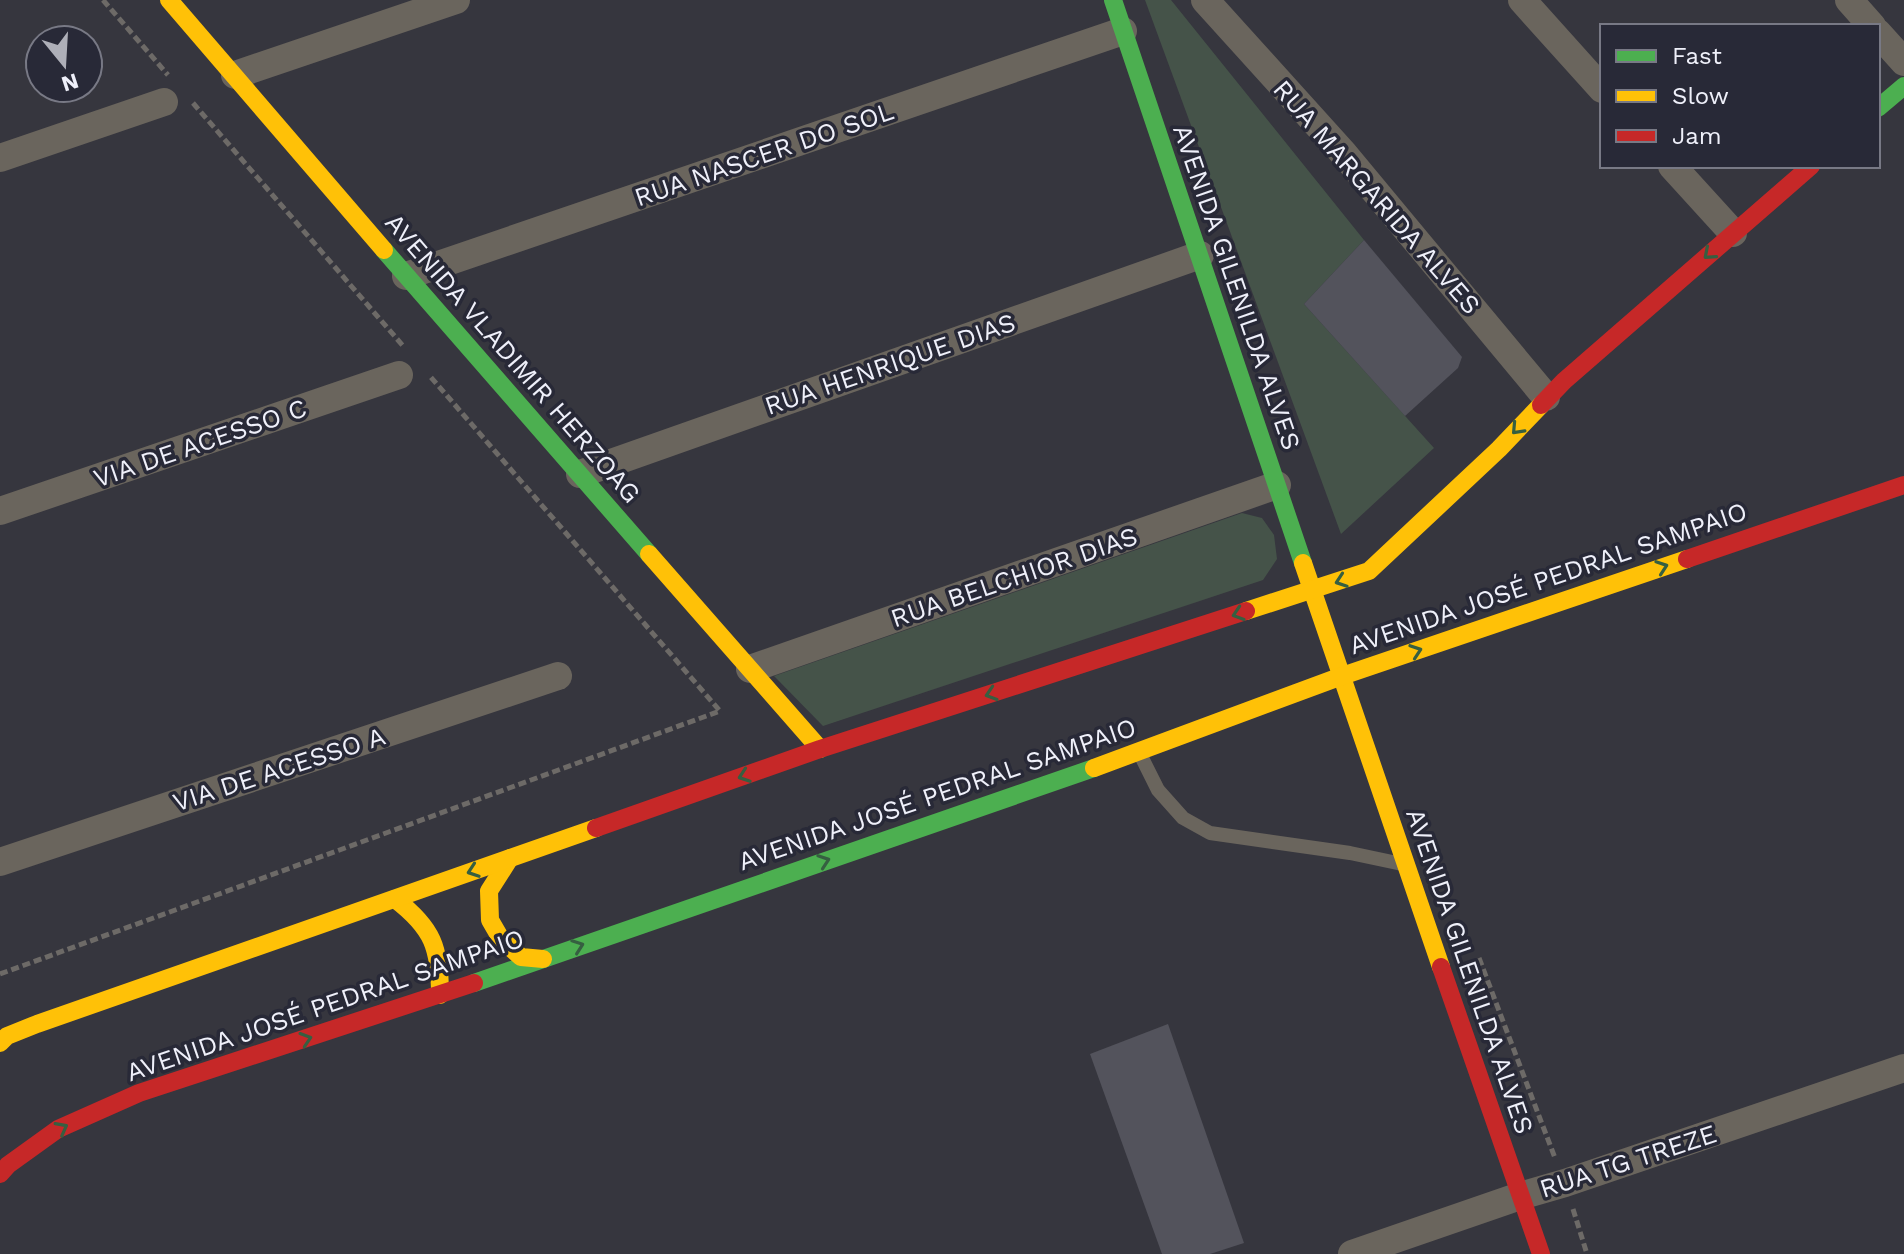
<svg xmlns="http://www.w3.org/2000/svg" width="1904" height="1254" font-family="'Work Sans',sans-serif">
  <rect width="100%" height="100%" fill="#36363e"/>
  <!-- green -->
  <g fill="#455349">
    <path d="M 1145,0 L 1171,0 L 1364,240 L 1304,304 L 1434,448 L 1341,534 Z"/>
    <path d="M 1242,513 L 1262,518 L 1274,535 L 1277,559 L 1263,580 L 823,726 L 774,676 Z"/>
  </g>
  <!-- building -->
  <g fill="#53535c">
    <path d="M 1364,240 L 1462,357 L 1458,368 L 1405,416 L 1304,304 Z"/>
    <path d="M 1168,1024 L 1244,1243 L 1210,1254 L 1162,1254 L 1090,1054 Z"/>
  </g>
  <g fill="none" stroke-linecap="round" stroke-linejoin="round">
    <!-- path -->
    <g stroke="#6d6a67" stroke-width="5" stroke-dasharray="8 4" stroke-linecap="butt">
      <path d="M 103,0 L 168,75"/>
      <path d="M 193,103 L 404,347"/>
      <path d="M 1479,958 L 1555,1158"/>
      <path d="M 0,974 L 720,711 L 429,375"/>
      <path d="M 1573,1209 L 1587,1254"/>
    </g>
    <!-- lane -->
    <path stroke="#6a655d" stroke-width="14" d="M 1140,754 L 1158,790 L 1183,818 L 1210,833 L 1350,853 L 1402,864"/>
    <!-- street -->
    <g stroke="#6a655d" stroke-width="28">
      <path d="M 1205,0 L 1344,154 L 1546,397"/>
      <path d="M 1522,0 L 1602,89"/>
      <path d="M 1849,0 L 1872,26"/>
      <path d="M 1878,33 L 1904,62"/>
      <path d="M 235,75 L 456,0"/>
      <path d="M 0,158 L 164,102"/>
      <path d="M 1672,166 L 1733,233"/>
      <path d="M 406,276 L 1123,31"/>
      <path d="M 580,474 L 1200,255"/>
      <path d="M 0,511 L 399,375"/>
      <path d="M 750,669 L 1277,485"/>
      <path d="M 0,862 L 558,676"/>
      <path d="M 1352,1254 L 1520,1196 L 1565,1183 L 1904,1068"/>
    </g>
    <!-- fast -->
    <g stroke="#4caf50" stroke-width="18">
      <path d="M 1113,0 L 1303,563"/>
      <path d="M 1878,108 L 1904,86"/>
      <path d="M 384,250 L 649,554"/>
      <path d="M 474,983 L 1094,768"/>
    </g>
    <!-- slow -->
    <g stroke="#ffc107" stroke-width="18">
      <path d="M 169,0 L 384,250"/>
      <path d="M 649,554 L 820,749"/>
      <path d="M 1303,563 L 1441,967"/>
      <path d="M 1246,611 L 1369,571 L 1499,449 L 1541,405"/>
      <path d="M 1094,768 L 1342,676 L 1687,559"/>
      <path d="M 510,858 L 489,891 L 490,920 L 501,939 L 521,957 L 543,959"/>
      <path d="M 395,899 C 433,928 440,948 440,995"/>
      <path d="M 0,1043 L 7,1036 L 37,1024 L 596,828"/>
    </g>
    <!-- jam -->
    <g stroke="#c62828" stroke-width="18">
      <path d="M 1541,405 L 1564,381 L 1811,166"/>
      <path d="M 1687,559 L 1904,485"/>
      <path d="M 596,828 L 820,749 L 1246,611"/>
      <path d="M 1441,967 L 1541,1254"/>
      <path d="M 0,1174 L 8,1165 L 58,1129 L 139,1093 L 474,983"/>
    </g>
  </g>
  <!-- one-way arrows -->
  <defs><path id="oneway-chevron" d="M-2-3.5L2.5 0L-2 3.5" fill="none" stroke-width="1.6" stroke-linecap="round" stroke-linejoin="round" transform="scale(2)"/></defs>
  <g stroke="#365f41">
    <use href="#oneway-chevron" transform="translate(1709 254) rotate(139)"/>
    <use href="#oneway-chevron" transform="translate(1517 429) rotate(133)"/>
    <use href="#oneway-chevron" transform="translate(1662 567) rotate(-19)"/>
    <use href="#oneway-chevron" transform="translate(1341 581) rotate(161)"/>
    <use href="#oneway-chevron" transform="translate(1238 614) rotate(162)"/>
    <use href="#oneway-chevron" transform="translate(1416 651) rotate(-19)"/>
    <use href="#oneway-chevron" transform="translate(991 694) rotate(162)"/>
    <use href="#oneway-chevron" transform="translate(744 776) rotate(161)"/>
    <use href="#oneway-chevron" transform="translate(824 861) rotate(-19)"/>
    <use href="#oneway-chevron" transform="translate(473 871) rotate(161)"/>
    <use href="#oneway-chevron" transform="translate(578 946) rotate(-20)"/>
    <use href="#oneway-chevron" transform="translate(306 1039) rotate(-18)"/>
    <use href="#oneway-chevron" transform="translate(62 1128) rotate(-28)"/>
  </g>
  <g text-anchor="middle" stroke-width="7" stroke-linejoin="round" paint-order="stroke">
    <!-- street labels -->
    <g font-size="26" fill="#eff0fa" stroke="#282937">
      <text transform="translate(764 154) rotate(-19)" y="9">RUA NASCER DO SOL</text>
      <text transform="translate(1377 197) rotate(49)" y="9">RUA MARGARIDA ALVES</text>
      <text transform="translate(1237 287) rotate(71)" y="9">AVENIDA GILENILDA ALVES</text>
      <text transform="translate(513 358) rotate(49)" y="9">AVENIDA VLADIMIR HERZOAG</text>
      <text transform="translate(890 364) rotate(-19)" y="9">RUA HENRIQUE DIAS</text>
      <text transform="translate(200 443) rotate(-19)" y="9">VIA DE ACESSO C</text>
      <text transform="translate(1014 577) rotate(-19)" y="9">RUA BELCHIOR DIAS</text>
      <text transform="translate(1548 578) rotate(-19)" y="9">AVENIDA JOSÉ PEDRAL SAMPAIO</text>
      <text transform="translate(279 769) rotate(-18)" y="9">VIA DE ACESSO A</text>
      <text transform="translate(937 794) rotate(-19)" y="9">AVENIDA JOSÉ PEDRAL SAMPAIO</text>
      <text transform="translate(1470 971) rotate(71)" y="9">AVENIDA GILENILDA ALVES</text>
      <text transform="translate(325 1005) rotate(-19)" y="9">AVENIDA JOSÉ PEDRAL SAMPAIO</text>
      <text transform="translate(1628 1161) rotate(-18)" y="9">RUA TG TREZE</text>
    </g>
  </g>
  <!-- legend -->
  <rect x="1600" y="24" width="280" height="144" fill="#282937" stroke="#787985" stroke-width="2"/>
  <rect x="1616" y="50" width="40" height="12" fill="#4caf50" stroke="#787985" stroke-width="2"/>
  <text x="1672" y="64" font-size="24" fill="#eff0fa">Fast</text>
  <rect x="1616" y="90" width="40" height="12" fill="#ffc107" stroke="#787985" stroke-width="2"/>
  <text x="1672" y="104" font-size="24" fill="#eff0fa">Slow</text>
  <rect x="1616" y="130" width="40" height="12" fill="#c62828" stroke="#787985" stroke-width="2"/>
  <text x="1672" y="144" font-size="24" fill="#eff0fa">Jam</text>
  <!-- north arrow -->
  <g transform="translate(64 64) rotate(162)"><circle r="38" fill="#282937" stroke="#787985" stroke-width="2"/>
  <path d="M0-6L14 30L0 20L-14 30Z" fill="#aeafb8"/>
  <text y="-12" font-size="22" font-weight="bold" text-anchor="middle" fill="#eff0fa">N</text>
  </g>
</svg>
